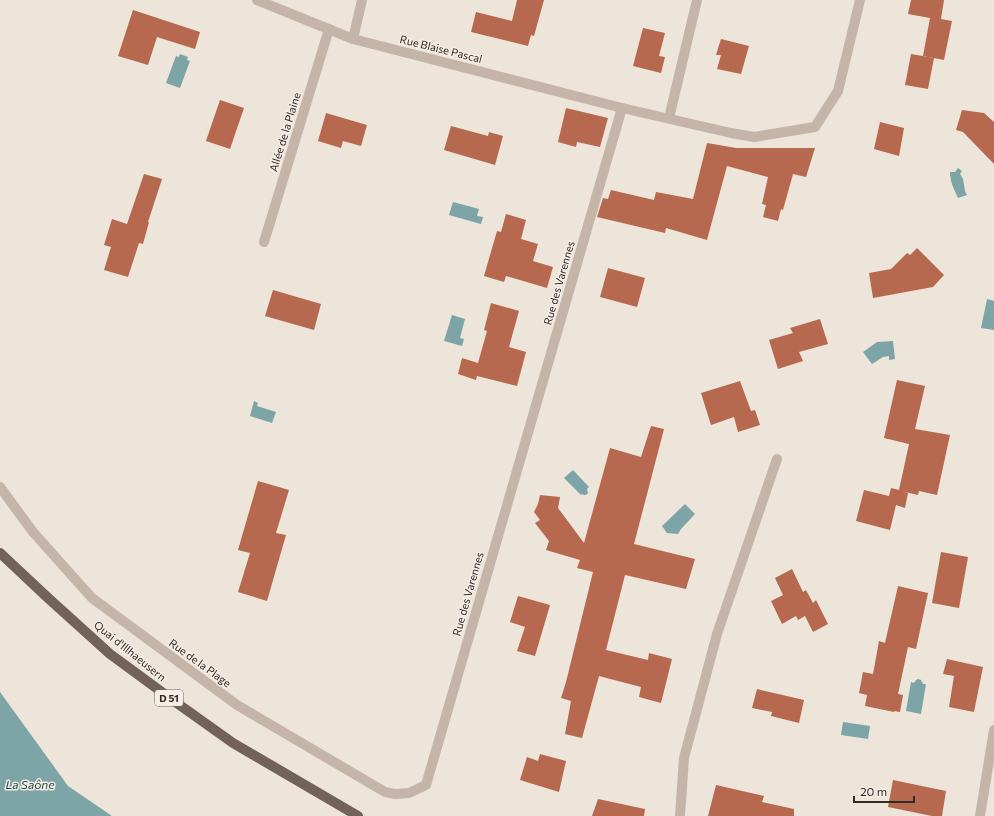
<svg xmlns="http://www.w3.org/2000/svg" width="994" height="816" font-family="Commissioner,sans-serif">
  <rect width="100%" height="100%" fill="#ede4da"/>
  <!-- water -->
  <g fill="#7da5a7">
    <path d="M 180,54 L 188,57 L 187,60 L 190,61 L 180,88 L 166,83 L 176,56 L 179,57 Z"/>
    <path d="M 958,168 L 962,171 L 960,174 L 963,179 L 965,191 L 967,195 L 958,198 C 954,189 950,182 950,172 L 955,172 Z"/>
    <path d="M 453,202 L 479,209 L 477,216 L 483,217 L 481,224 L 449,215 Z"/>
    <path d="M 987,299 L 994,301 L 994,330 L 981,328 Z"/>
    <path d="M 452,315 L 465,319 L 460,338 L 464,339 L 462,346 L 444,341 Z"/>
    <path d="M 893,341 L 895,359 L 889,360 L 889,356 L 883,357 L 872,364 L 863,352 L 877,342 Z"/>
    <path d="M 254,401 L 258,403 L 257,406 L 276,412 L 272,423 L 250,416 Z"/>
    <path d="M 573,470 L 589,487 L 587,489 L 588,493 C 586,495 585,496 582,494 L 581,495 L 564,478 Z"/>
    <path d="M 685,504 L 695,514 L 681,529 L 678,534 L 667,533 L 662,526 Z"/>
    <path d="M 918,679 L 921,680 L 923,684 L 926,684 L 921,714 L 906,711 L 911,682 L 914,683 L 916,680 Z"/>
    <path d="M 0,692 L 68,786 L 112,816 L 0,816 Z"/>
    <path d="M 843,722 L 870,726 L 868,739 L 841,735 Z"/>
  </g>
  <!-- building -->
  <g fill="#b6694f">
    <path d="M 517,0 L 544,0 L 534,36 L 531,35 L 528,46 L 471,32 L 476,12 L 512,21 Z"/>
    <path d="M 911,0 L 944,0 L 941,19 L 952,21 L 944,60 L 923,56 L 930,18 L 908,14 Z"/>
    <path d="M 133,10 L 200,32 L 195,49 L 157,37 L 148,65 L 118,56 Z"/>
    <path d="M 643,28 L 665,33 L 659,56 L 665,57 L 661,73 L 633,66 Z"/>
    <path d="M 721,39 L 749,46 L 741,74 L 717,69 L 721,55 L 716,55 Z"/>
    <path d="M 911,54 L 934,58 L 928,89 L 905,85 Z"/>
    <path d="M 220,100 L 244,108 L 230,149 L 206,141 Z"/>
    <path d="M 566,108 L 608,118 L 600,147 L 577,142 L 576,147 L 558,142 Z"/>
    <path d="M 962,110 L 984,113 L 994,122 L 994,164 L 963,132 L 956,130 Z"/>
    <path d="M 326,113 L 367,125 L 361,146 L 343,141 L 341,148 L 318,141 Z"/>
    <path d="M 880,122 L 904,128 L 899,156 L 874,149 Z"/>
    <path d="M 451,126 L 488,136 L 489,132 L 503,136 L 495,165 L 444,150 Z"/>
    <path d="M 707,143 L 736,148 L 815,148 L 806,177 L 793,174 L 783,210 L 781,209 L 778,221 L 763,217 L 766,205 L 762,204 L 768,177 L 727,166 L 707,240 L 666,228 L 665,233 L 597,217 L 603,198 L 608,199 L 611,190 L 654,200 L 656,192 L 693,199 Z"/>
    <path d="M 144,174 L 162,179 L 148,222 L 149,222 L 143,244 L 139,243 L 128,277 L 104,270 L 111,247 L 104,245 L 112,219 L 127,224 Z"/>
    <path d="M 506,214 L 526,220 L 521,239 L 538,244 L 533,261 L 553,267 L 547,288 L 506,276 L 504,282 L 484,276 L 497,231 L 501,232 Z"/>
    <path d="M 917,248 L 944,275 L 933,287 L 873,298 L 869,273 L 891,269 L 907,253 L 910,255 Z"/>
    <path d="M 608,268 L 645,278 L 637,307 L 600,297 Z"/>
    <path d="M 273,290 L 321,304 L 314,330 L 265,316 Z"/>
    <path d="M 491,303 L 519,311 L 509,347 L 526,352 L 517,386 L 477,376 L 476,380 L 458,374 L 462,358 L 478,363 L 487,331 L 484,330 Z"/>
    <path d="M 820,319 L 828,344 L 799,352 L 803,361 L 778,369 L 769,340 L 793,333 L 790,328 Z"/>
    <path d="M 897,380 L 925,386 L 915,429 L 950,435 L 937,495 L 919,491 L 918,495 L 901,491 L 908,493 L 905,508 L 896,505 L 890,530 L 856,521 L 864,490 L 889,496 L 891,488 L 899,490 L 909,444 L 884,438 Z"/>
    <path d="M 740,381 L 751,411 L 755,410 L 760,425 L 738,432 L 734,417 L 711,425 L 701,393 Z"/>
    <path d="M 651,426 L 664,429 L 634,544 L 695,559 L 686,589 L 625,575 L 606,650 L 648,660 L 649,653 L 672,659 L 661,703 L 639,697 L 641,687 L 599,676 L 582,738 L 565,734 L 571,701 L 561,698 L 566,682 L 593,572 L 577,568 L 580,560 L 546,550 L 549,541 L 535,523 L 540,520 L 534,512 L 538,504 L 540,495 L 560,497 L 558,508 L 584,543 L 610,448 L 641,457 Z"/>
    <path d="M 258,481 L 289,490 L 276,533 L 286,535 L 267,601 L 238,592 L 250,553 L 238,550 Z"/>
    <path d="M 941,552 L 968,557 L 959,608 L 932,603 Z"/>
    <path d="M 792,569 L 803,592 L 806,590 L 813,603 L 816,600 L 828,624 L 813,632 L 805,616 L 798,620 L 796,616 L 782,624 L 771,601 L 783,595 L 775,578 Z"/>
    <path d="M 898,586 L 928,593 L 916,649 L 908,647 L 898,694 L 903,695 L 900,712 L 894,711 L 894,712 L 865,706 L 867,695 L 859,693 L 863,672 L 873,674 L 879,641 L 885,643 Z"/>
    <path d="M 518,596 L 550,605 L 535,656 L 517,651 L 525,627 L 510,622 Z"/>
    <path d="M 947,659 L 983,667 L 974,712 L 949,707 L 954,676 L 943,674 Z"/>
    <path d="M 757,689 L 804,700 L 799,723 L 771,716 L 772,712 L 752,708 Z"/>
    <path d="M 540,754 L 566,761 L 559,792 L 520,780 L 527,757 L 538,761 Z"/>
    <path d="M 893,780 L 946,791 L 942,816 L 932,816 L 888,807 Z"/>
    <path d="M 716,785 L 764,796 L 762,802 L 794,809 L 794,816 L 708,816 Z"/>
    <path d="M 598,799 L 645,809 L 644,816 L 592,816 Z"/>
  </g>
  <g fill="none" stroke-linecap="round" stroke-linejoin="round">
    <!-- minor -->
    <g stroke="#c4b5a8" stroke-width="10">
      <path d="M 257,0 L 353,39 L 622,108"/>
      <path d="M 353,39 L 362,0"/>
      <path d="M 669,118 L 697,0"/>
      <path d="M 264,242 L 329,29"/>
      <path d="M 0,487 L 33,532 L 92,598 L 237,705 L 385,792 L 395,794 L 409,793 L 426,785 L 622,108 L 731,133 L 754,137 L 815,127 L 838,91 L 860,0"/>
      <path d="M 680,816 L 684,758 L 717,634 L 777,459"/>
      <path d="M 980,816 L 994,730"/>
    </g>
    <!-- major -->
    <path stroke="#72625a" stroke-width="10" d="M 0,553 L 47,597 L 110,654 L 174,701 L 233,743 L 358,816"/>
  </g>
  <g text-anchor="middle" stroke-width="3" stroke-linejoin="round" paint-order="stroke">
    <!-- shield labels -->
    <rect fill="#f6eee5" stroke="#6d6560" stroke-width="1" x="155" y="690" width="28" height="16" rx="3"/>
    <g font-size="10" font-weight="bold" fill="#322a27">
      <text x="169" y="702">D 51</text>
    </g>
    <!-- street labels -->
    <g font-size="11" fill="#322a27" stroke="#f6eee5">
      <text transform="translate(441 49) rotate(14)" y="4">Rue Blaise Pascal</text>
      <text transform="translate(285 132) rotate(-73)" y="4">Allée de la Plaine</text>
      <text transform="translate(559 283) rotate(-74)" y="4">Rue des Varennes</text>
      <text transform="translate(468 594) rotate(-74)" y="4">Rue des Varennes</text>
      <text transform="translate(130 651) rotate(39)" y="4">Quai d'Illhaeusern</text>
      <text transform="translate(200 663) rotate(36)" y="4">Rue de la Plage</text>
    </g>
    <!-- water labels -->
    <g font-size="12" font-style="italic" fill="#224a4d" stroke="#f6eee5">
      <text x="30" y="789">La Saône</text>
    </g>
  </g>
  <!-- scale -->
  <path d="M854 796v6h60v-6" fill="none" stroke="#322a27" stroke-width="2"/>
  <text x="860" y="796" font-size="12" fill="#322a27" stroke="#f6eee5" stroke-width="3" paint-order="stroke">20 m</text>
</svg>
